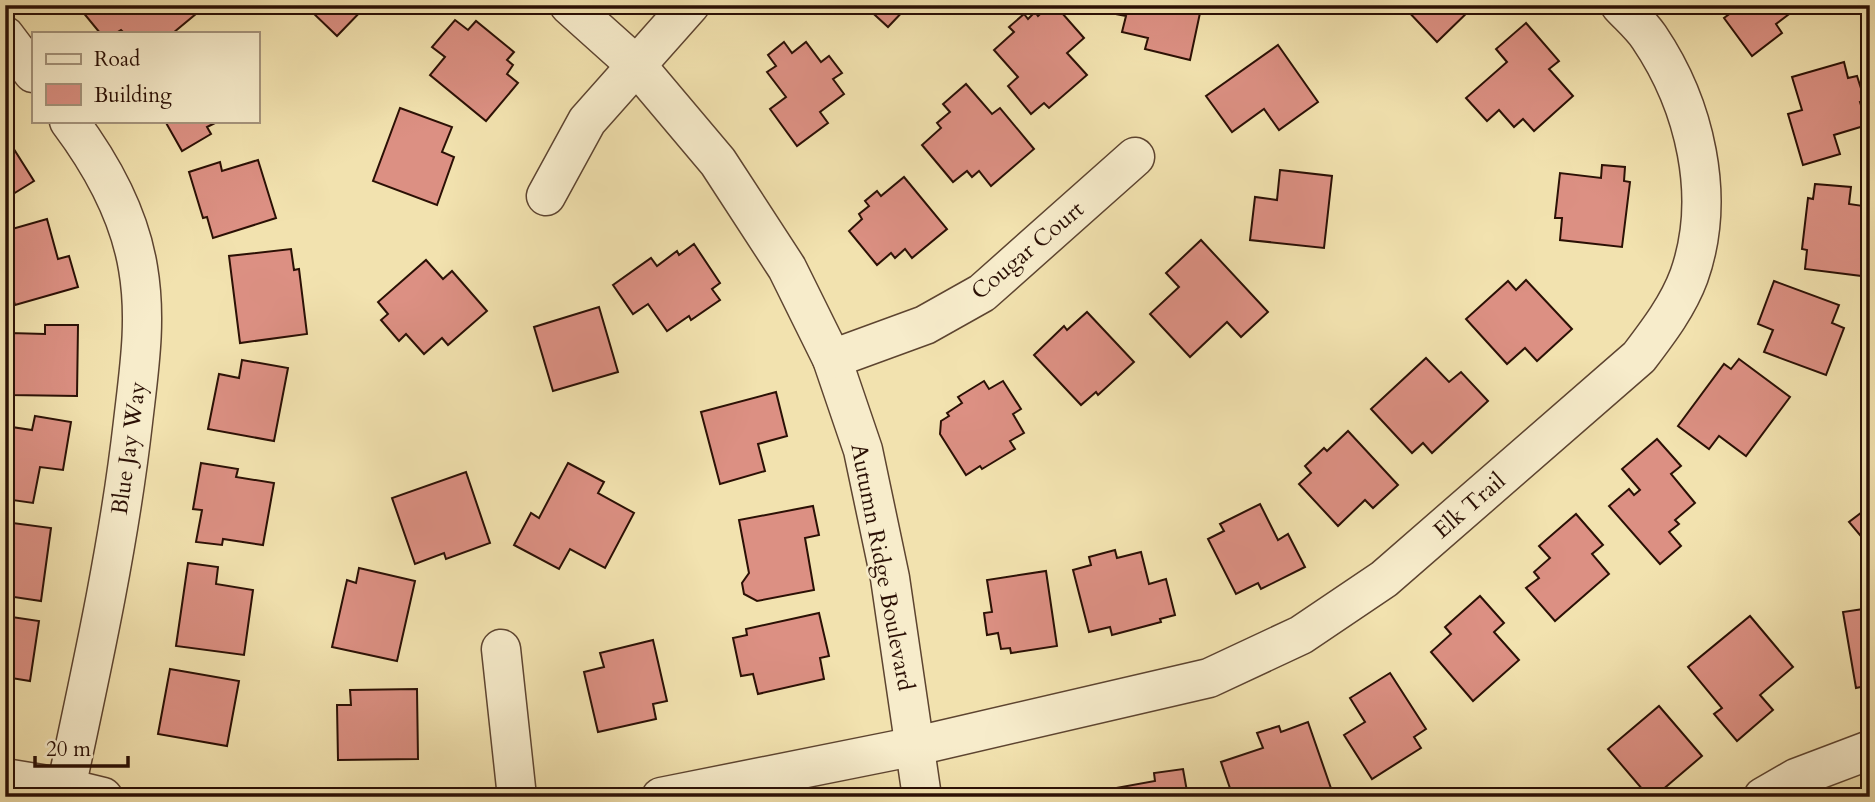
<svg xmlns="http://www.w3.org/2000/svg" width="1875" height="802" font-family="Cardo,serif">
  <rect width="100%" height="100%" fill="#f2e2af"/>
  <filter id="stains"><feTurbulence type="fractalNoise" baseFrequency=".00286" numOctaves="4"/><feColorMatrix values="0 0 0 0 .2 0 0 0 0 .09 0 0 0 0 .02 0 0 0 .5 -.17"/></filter>
  <radialGradient id="worn" r=".72"><stop offset=".6" stop-color="#630" stop-opacity="0"/><stop offset="1" stop-color="#630" stop-opacity=".3"/></radialGradient>
  <!-- building -->
  <g fill="#dc9083" stroke="#2b1005" stroke-width="2">
    <path d="M 77,5 L 191,5 L 197,13 L 173,33 L 124,33 L 121,30 L 116,33 L 100,33 Z"/>
    <path d="M 316,5 L 367,5 L 337,36 L 311,11 Z"/>
    <path d="M 864,5 L 909,5 L 888,27 Z"/>
    <path d="M 1050,5 L 1055,5 L 1084,38 L 1067,53 L 1087,75 L 1049,108 L 1044,103 L 1031,114 L 1008,86 L 1018,77 L 994,50 L 1014,32 L 1009,27 L 1024,14 L 1028,19 L 1035,12 L 1038,16 Z"/>
    <path d="M 1107,5 L 1181,5 L 1181,8 L 1200,13 L 1190,60 L 1145,49 L 1148,38 L 1122,32 L 1126,16 L 1105,12 Z"/>
    <path d="M 1408,5 L 1475,5 L 1437,42 L 1405,8 Z"/>
    <path d="M 1727,5 L 1801,5 L 1776,24 L 1782,33 L 1752,56 L 1724,18 L 1732,12 Z"/>
    <path d="M 455,20 L 468,30 L 476,21 L 514,52 L 507,60 L 513,65 L 507,74 L 518,83 L 486,121 L 430,75 L 445,57 L 432,47 Z"/>
    <path d="M 1526,23 L 1559,61 L 1549,69 L 1573,96 L 1534,131 L 1523,119 L 1514,127 L 1499,110 L 1487,121 L 1466,98 L 1507,62 L 1496,49 Z"/>
    <path d="M 784,42 L 792,53 L 806,42 L 821,62 L 829,56 L 842,73 L 833,79 L 844,94 L 820,112 L 828,123 L 797,146 L 770,109 L 786,97 L 767,72 L 776,66 L 768,55 Z"/>
    <path d="M 1278,45 L 1318,102 L 1279,130 L 1264,109 L 1232,132 L 1206,96 Z"/>
    <path d="M 1844,62 L 1848,78 L 1857,76 L 1865,101 L 1860,102 L 1867,125 L 1834,135 L 1840,154 L 1803,165 L 1788,114 L 1802,110 L 1792,77 Z"/>
    <path d="M 966,84 L 992,114 L 1000,108 L 1034,149 L 991,186 L 979,171 L 972,177 L 967,171 L 953,182 L 922,145 L 941,128 L 937,123 L 950,112 L 943,104 Z"/>
    <path d="M 400,108 L 452,127 L 442,152 L 454,157 L 437,205 L 373,181 Z"/>
    <path d="M 165,121 L 219,121 L 207,127 L 211,134 L 182,151 Z"/>
    <path d="M 5,135 L 34,181 L 5,199 Z"/>
    <path d="M 258,160 L 276,218 L 213,238 L 207,217 L 203,218 L 189,172 L 220,162 L 222,171 Z"/>
    <path d="M 1602,165 L 1625,167 L 1624,181 L 1630,182 L 1622,247 L 1560,240 L 1562,218 L 1555,218 L 1560,173 L 1601,178 Z"/>
    <path d="M 1280,170 L 1332,176 L 1324,248 L 1250,240 L 1255,197 L 1277,200 Z"/>
    <path d="M 904,177 L 947,229 L 912,258 L 905,249 L 895,258 L 891,253 L 877,265 L 849,231 L 862,219 L 859,214 L 869,206 L 865,201 L 877,191 L 881,196 Z"/>
    <path d="M 1815,184 L 1851,187 L 1849,204 L 1870,207 L 1870,277 L 1805,269 L 1807,250 L 1802,249 L 1808,198 L 1813,199 Z"/>
    <path d="M 47,219 L 58,259 L 69,256 L 78,287 L 15,305 L 5,269 L 5,231 Z"/>
    <path d="M 1201,240 L 1268,312 L 1241,337 L 1227,322 L 1190,357 L 1150,314 L 1179,287 L 1166,273 Z"/>
    <path d="M 694,244 L 720,283 L 712,289 L 720,300 L 691,320 L 689,316 L 667,331 L 648,304 L 633,314 L 613,285 L 651,258 L 657,266 L 677,251 L 679,255 Z"/>
    <path d="M 291,249 L 294,270 L 299,269 L 307,334 L 240,343 L 229,256 Z"/>
    <path d="M 426,260 L 443,279 L 452,271 L 487,311 L 448,345 L 442,338 L 424,354 L 406,334 L 399,341 L 381,320 L 388,314 L 378,302 Z"/>
    <path d="M 1526,280 L 1572,329 L 1537,361 L 1525,348 L 1507,364 L 1466,319 L 1508,281 L 1516,290 Z"/>
    <path d="M 1774,281 L 1839,305 L 1832,323 L 1844,328 L 1826,375 L 1764,352 L 1773,330 L 1758,324 Z"/>
    <path d="M 599,307 L 618,372 L 553,391 L 534,327 Z"/>
    <path d="M 1087,312 L 1134,362 L 1098,395 L 1096,392 L 1081,405 L 1034,355 L 1064,326 L 1067,330 Z"/>
    <path d="M 45,325 L 78,325 L 77,396 L 9,395 L 10,333 L 45,334 Z"/>
    <path d="M 1426,358 L 1449,382 L 1461,372 L 1488,401 L 1432,453 L 1423,443 L 1412,453 L 1371,409 Z"/>
    <path d="M 1739,359 L 1790,397 L 1746,456 L 1719,436 L 1709,449 L 1678,426 L 1724,364 L 1731,369 Z"/>
    <path d="M 242,360 L 288,368 L 274,441 L 208,429 L 219,374 L 239,378 Z"/>
    <path d="M 984,381 L 989,389 L 1003,381 L 1021,409 L 1013,414 L 1024,433 L 1010,441 L 1015,449 L 982,469 L 980,466 L 966,475 L 940,434 L 941,421 L 949,416 L 947,413 L 962,403 L 958,397 Z"/>
    <path d="M 776,392 L 787,436 L 758,444 L 765,471 L 720,484 L 701,412 Z"/>
    <path d="M 35,416 L 71,422 L 63,470 L 40,467 L 33,503 L 5,499 L 5,426 L 32,430 Z"/>
    <path d="M 1348,431 L 1398,485 L 1373,508 L 1365,500 L 1338,526 L 1299,484 L 1311,473 L 1305,466 L 1324,448 L 1327,451 Z"/>
    <path d="M 1657,439 L 1681,466 L 1671,474 L 1695,503 L 1675,520 L 1679,524 L 1669,532 L 1681,546 L 1660,564 L 1609,506 L 1629,489 L 1634,495 L 1640,490 L 1622,469 Z"/>
    <path d="M 201,463 L 238,469 L 236,477 L 274,483 L 263,545 L 223,539 L 222,545 L 196,542 L 202,510 L 193,509 Z"/>
    <path d="M 568,463 L 604,482 L 598,493 L 634,513 L 605,568 L 570,549 L 559,569 L 514,545 L 531,513 L 539,518 Z"/>
    <path d="M 466,472 L 490,543 L 446,559 L 444,553 L 415,564 L 392,498 Z"/>
    <path d="M 1260,504 L 1278,540 L 1288,534 L 1305,567 L 1261,589 L 1258,583 L 1236,594 L 1208,539 L 1224,531 L 1220,524 Z"/>
    <path d="M 813,506 L 819,535 L 805,538 L 814,590 L 757,601 L 744,594 L 742,583 L 749,573 L 739,520 Z"/>
    <path d="M 1870,506 L 1870,547 L 1849,522 Z"/>
    <path d="M 1576,514 L 1603,545 L 1592,554 L 1609,574 L 1555,621 L 1526,588 L 1539,578 L 1534,572 L 1550,558 L 1539,546 Z"/>
    <path d="M 5,522 L 51,528 L 41,601 L 7,596 Z"/>
    <path d="M 1115,550 L 1117,558 L 1141,552 L 1149,584 L 1166,579 L 1175,615 L 1160,619 L 1161,622 L 1112,635 L 1110,627 L 1089,632 L 1073,570 L 1091,565 L 1089,557 Z"/>
    <path d="M 188,563 L 218,567 L 216,584 L 253,590 L 244,655 L 176,646 Z"/>
    <path d="M 359,568 L 415,581 L 397,661 L 332,647 L 347,580 L 356,583 Z"/>
    <path d="M 1046,571 L 1057,646 L 1011,653 L 1010,648 L 1001,649 L 998,633 L 987,635 L 984,613 L 992,612 L 987,580 Z"/>
    <path d="M 1480,596 L 1504,623 L 1494,632 L 1519,660 L 1473,701 L 1431,652 L 1451,634 L 1445,627 Z"/>
    <path d="M 1870,608 L 1870,685 L 1856,688 L 1843,612 Z"/>
    <path d="M 819,613 L 829,656 L 820,658 L 824,679 L 758,694 L 753,674 L 741,676 L 733,638 L 747,635 L 746,629 Z"/>
    <path d="M 5,616 L 39,621 L 30,681 L 5,677 Z"/>
    <path d="M 1750,616 L 1793,667 L 1760,695 L 1773,710 L 1737,741 L 1714,714 L 1722,708 L 1688,667 Z"/>
    <path d="M 653,640 L 667,701 L 653,704 L 656,719 L 598,732 L 584,672 L 604,667 L 600,653 Z"/>
    <path d="M 170,669 L 239,681 L 227,746 L 158,734 Z"/>
    <path d="M 1390,673 L 1426,729 L 1414,737 L 1421,748 L 1372,779 L 1344,735 L 1365,722 L 1350,698 Z"/>
    <path d="M 417,689 L 418,759 L 338,760 L 337,705 L 351,705 L 350,690 Z"/>
    <path d="M 1659,706 L 1702,756 L 1654,797 L 1649,797 L 1608,749 Z"/>
    <path d="M 1308,722 L 1334,797 L 1233,797 L 1221,762 L 1263,748 L 1257,733 L 1279,726 L 1281,732 Z"/>
    <path d="M 1183,769 L 1188,797 L 1118,797 L 1116,788 L 1155,781 L 1154,773 Z"/>
  </g>
  <g fill="none" stroke-linecap="round" stroke-linejoin="round">
    <defs>
      <g id="minor">
        <path d="M 569,5 L 637,66 L 718,162 L 787,268 L 832,359 L 863,450 L 890,578 L 922,797"/>
        <path d="M 5,36 L 33,73"/>
        <path d="M 546,196 L 587,121 L 690,5"/>
        <path d="M 832,359 L 925,325 L 982,293 L 1135,157"/>
        <path d="M 501,649 L 517,797"/>
        <path d="M 5,778 L 66,788 L 103,797"/>
        <path d="M 66,788 C 92,667 119,545 133,422 C 139,370 147,320 138,268 C 129,213 102,165 69,121"/>
        <path d="M 661,797 L 916,746 L 1209,678 L 1301,635 L 1384,579 L 1639,357 C 1658,332 1678,306 1689,276 C 1717,197 1695,105 1649,37 C 1641,25 1629,15 1620,5"/>
        <path d="M 1763,797 L 1796,778 L 1870,750"/>
      </g>
    </defs>
    <!-- minor casing -->
    <use href="#minor" stroke="#5d4430" stroke-width="41"/>
    <!-- minor -->
    <use href="#minor" stroke="#f7eccb" stroke-width="38"/>
  </g>
  <g text-anchor="middle" stroke-width="5" stroke-linejoin="round" paint-order="stroke">
    <!-- street labels -->
    <g font-size="23" fill="#2b1005" stroke="#f7eccb">
      <text transform="translate(1027 250) rotate(-40)" y="8">Cougar Court</text>
      <text transform="translate(128 448) rotate(-82)" y="8">Blue Jay Way</text>
      <text transform="translate(1469 505) rotate(-41)" y="8">Elk Trail</text>
      <text transform="translate(883 567) rotate(79)" y="8">Autumn Ridge Boulevard</text>
    </g>
  </g>
  <!-- margin -->
  <rect width="1875" height="802" fill="none" stroke="#f2e2af" stroke-width="28"/>
  <rect x="7" y="7" width="1861" height="788" fill="none" stroke="#2b1005" stroke-width="3.5"/>
  <rect x="14" y="14" width="1847" height="774" fill="none" stroke="#2b1005" stroke-width="2"/>
  <!-- legend -->
  <rect x="32" y="32" width="228" height="91" fill="#f7eccb" stroke="#a5947c" stroke-width="2"/>
  <rect x="46" y="54" width="35" height="10" fill="#f7eccb" stroke="#a5947c" stroke-width="2"/>
  <text x="94" y="66" font-size="21" fill="#2b1005">Road</text>
  <rect x="46" y="84" width="35" height="21" fill="#dc9083" stroke="#a5947c" stroke-width="2"/>
  <text x="94" y="102" font-size="21" fill="#2b1005">Building</text>
  <!-- scale -->
  <path d="M35 756v10h93v-10" fill="none" stroke="#2b1005" stroke-width="3.5"/>
  <text x="46" y="756" font-size="21" fill="#2b1005" stroke="#f7eccb" stroke-width="5" paint-order="stroke">20 m</text>
  <rect width="100%" height="100%" filter="url(#stains)"/>
  <rect width="100%" height="100%" fill="url(#worn)"/>
</svg>
